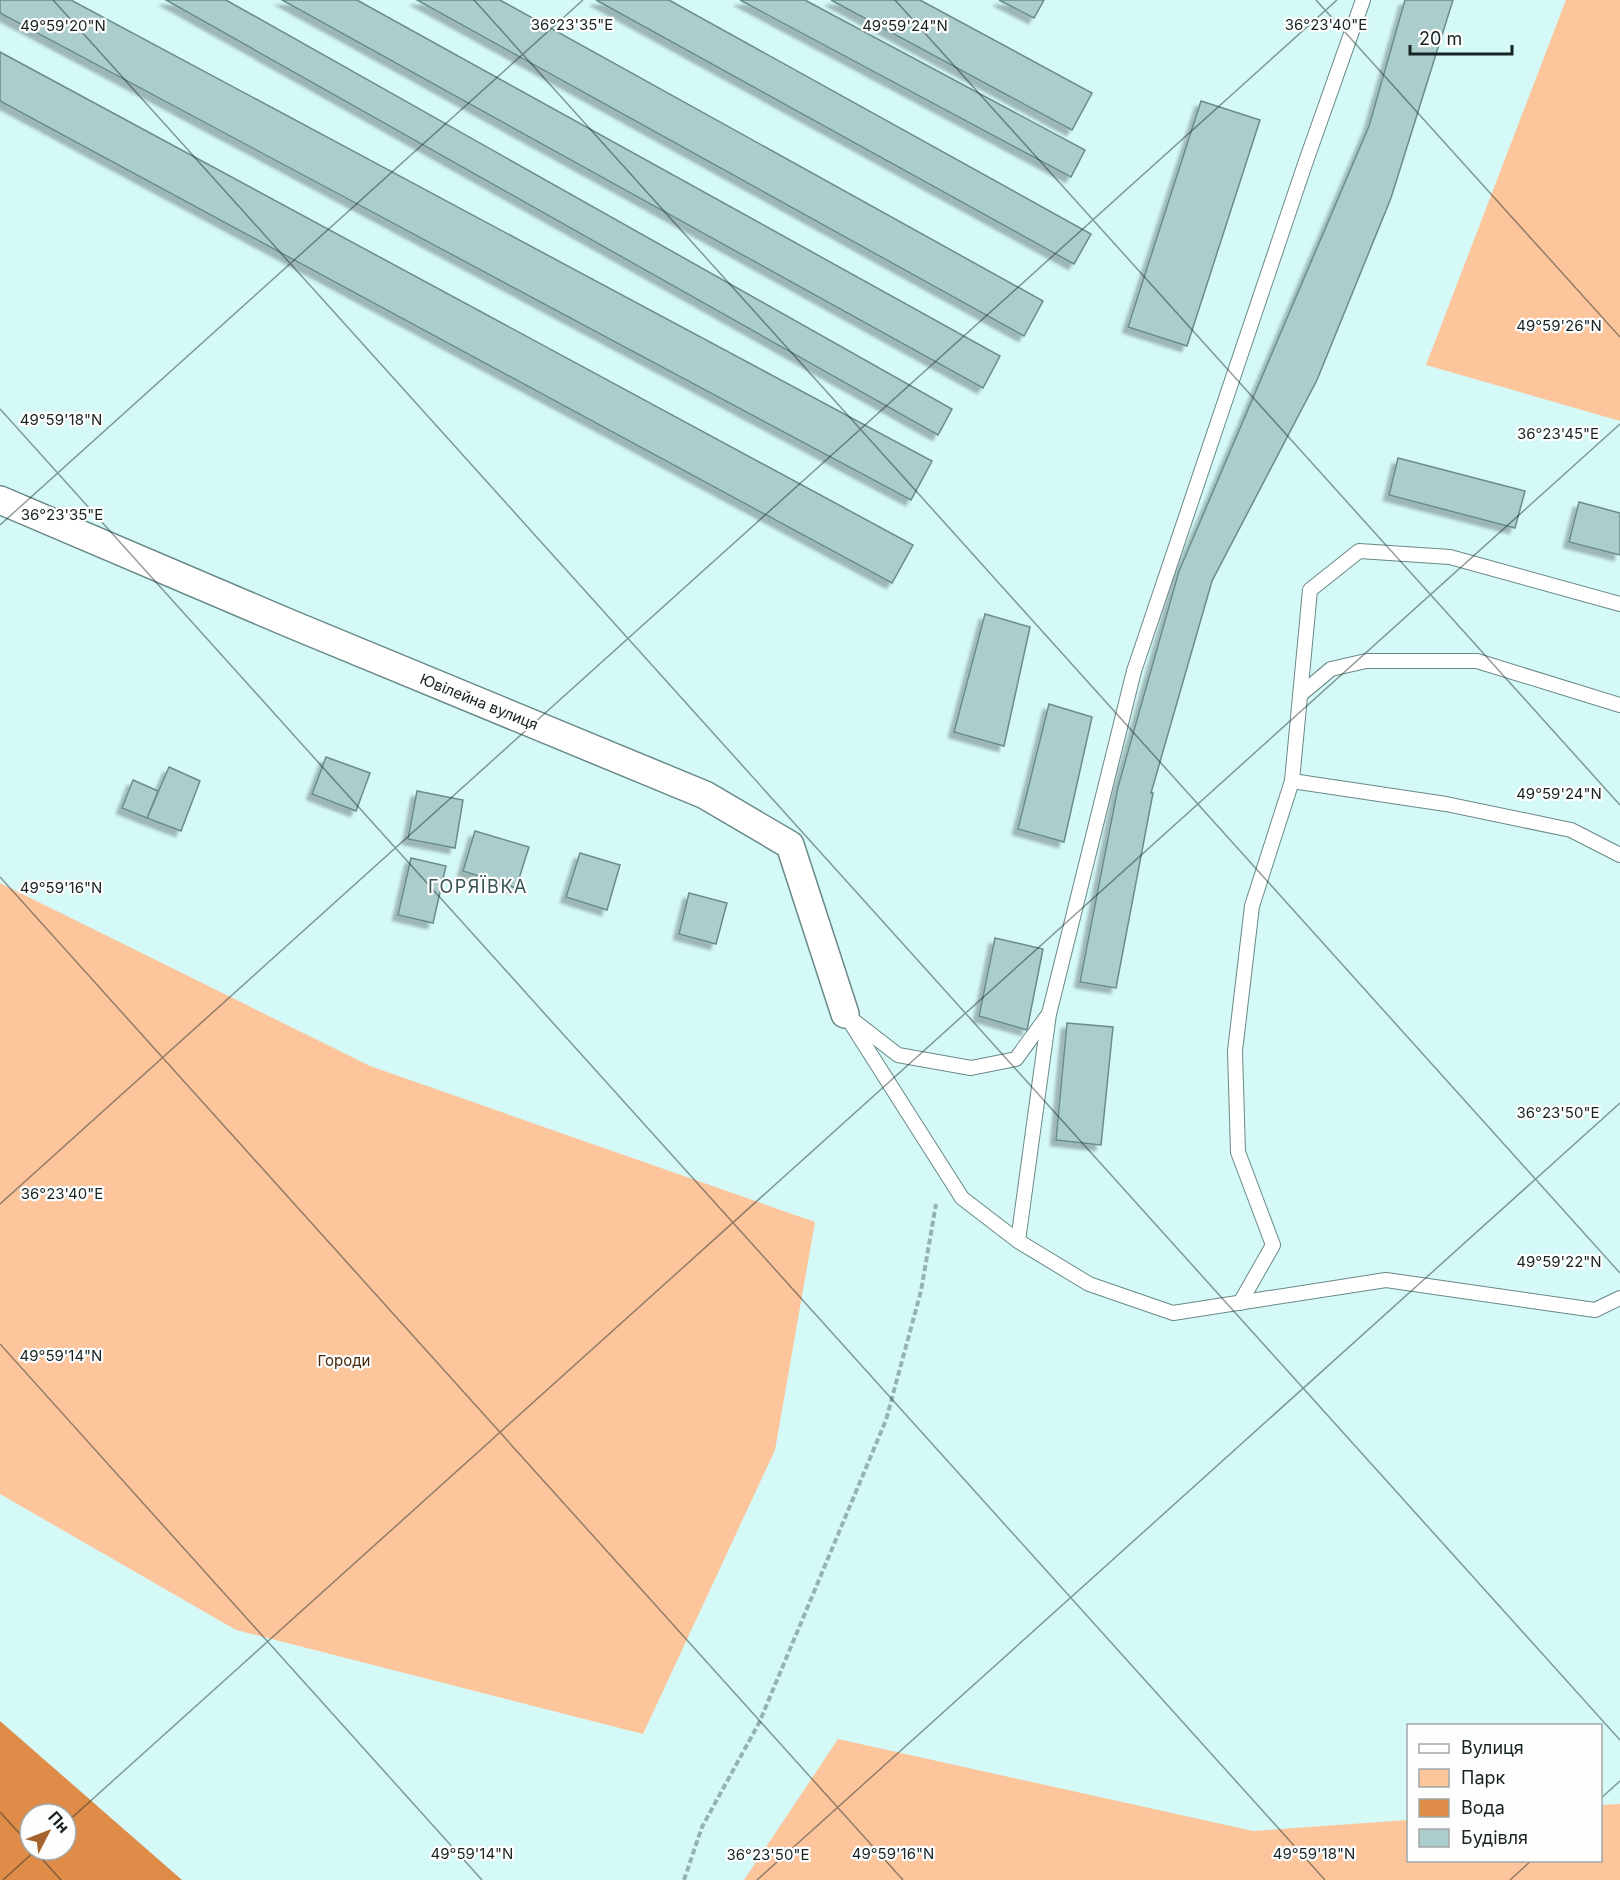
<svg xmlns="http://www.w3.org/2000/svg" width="1620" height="1880" font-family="Inter,sans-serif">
  <defs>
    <filter id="shadow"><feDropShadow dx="-5.5" dy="5.5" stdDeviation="1.5" flood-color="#0004"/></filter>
  </defs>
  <rect width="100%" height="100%" fill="#d5f9f7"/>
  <!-- green -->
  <g fill="#fcc59c">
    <path d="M 1566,0 L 1620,0 L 1620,421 L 1426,365 Z"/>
    <path d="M 0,883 L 370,1066 L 815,1222 L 775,1450 L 643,1734 L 236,1630 L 0,1494 Z"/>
    <path d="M 838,1739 L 1253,1831 L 1408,1820 L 1408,1860 L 1600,1860 L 1601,1805 L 1620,1804 L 1620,1880 L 744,1880 Z"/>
  </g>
  <!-- water -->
  <path fill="#de8c48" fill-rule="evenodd" d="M 0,1721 L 182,1880 L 0,1880 ZM 30,1814 L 66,1814 L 66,1850 L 30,1850 Z"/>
  <!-- building -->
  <g fill="#abcdcc" stroke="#6b8c8a" stroke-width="1.5" filter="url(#shadow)">
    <path d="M 0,0 L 71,0 L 932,461 L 911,500 L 0,13 Z"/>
    <path d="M 166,0 L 226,0 L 952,409 L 938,435 Z"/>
    <path d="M 282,0 L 357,0 L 1000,356 L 983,388 Z"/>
    <path d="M 417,0 L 500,0 L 1043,301 L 1024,336 Z"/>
    <path d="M 596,0 L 669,0 L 1091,234 L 1074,264 Z"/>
    <path d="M 740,0 L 805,0 L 1085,150 L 1071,177 Z"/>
    <path d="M 831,0 L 920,0 L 1092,93 L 1072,130 Z"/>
    <path d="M 999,0 L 1044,0 L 1034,18 Z"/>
    <path d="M 1405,0 L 1453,0 L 1391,198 L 1317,380 L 1212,581 L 1151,793 L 1153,793 L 1116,988 L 1080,982 L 1118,787 L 1179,571 L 1369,126 Z"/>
    <path d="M 0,52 L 913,545 L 892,583 L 0,101 Z"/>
    <path d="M 1201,101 L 1260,120 L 1187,346 L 1128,327 Z"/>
    <path d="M 1398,458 L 1525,491 L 1515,528 L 1389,495 Z"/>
    <path d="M 1579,502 L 1620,513 L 1620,555 L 1569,542 Z"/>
    <path d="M 985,614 L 1030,627 L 1004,746 L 954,732 Z"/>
    <path d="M 1049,704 L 1092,717 L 1064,842 L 1018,829 Z"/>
    <path d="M 326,757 L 370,773 L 356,811 L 312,794 Z"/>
    <path d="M 169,767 L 200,781 L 181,831 L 147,818 Z"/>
    <path d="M 133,780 L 158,791 L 147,818 L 122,808 Z"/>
    <path d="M 417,791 L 463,800 L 455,848 L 408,839 Z"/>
    <path d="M 475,831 L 529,847 L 516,888 L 463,871 Z"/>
    <path d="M 580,853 L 620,865 L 607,910 L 566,897 Z"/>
    <path d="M 411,858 L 446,866 L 433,923 L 398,915 Z"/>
    <path d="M 689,893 L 727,903 L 716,944 L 679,934 Z"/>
    <path d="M 995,938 L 1043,949 L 1027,1030 L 979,1016 Z"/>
    <path d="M 1067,1023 L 1113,1027 L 1101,1145 L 1056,1140 Z"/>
  </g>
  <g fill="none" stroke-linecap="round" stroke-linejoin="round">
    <defs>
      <g id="lane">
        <path d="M 1300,695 L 1331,669 L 1366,661 L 1477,661 L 1620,705"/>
        <path d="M 1292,781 L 1446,804 L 1571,830 L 1620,855"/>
        <path d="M 845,1014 L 962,1198 L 1018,1241 L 1089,1284 L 1173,1313 L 1386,1280 L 1595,1310 L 1620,1298"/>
        <path d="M 854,1021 L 898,1055 L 971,1068 L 1016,1059 L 1048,1015"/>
        <path d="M 1018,1241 L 1049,1014 L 1134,671 L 1305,164 L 1363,0"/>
        <path d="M 1240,1303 L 1273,1245 L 1238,1152 L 1235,1051 L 1252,906 L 1292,781 L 1310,590 L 1359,551 L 1450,557 L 1620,604"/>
      </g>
      <path id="street" d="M 0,500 L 291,624 L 705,795 L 790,845 L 845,1014"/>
    </defs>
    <!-- lane casing -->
    <use href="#lane" stroke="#698988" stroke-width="16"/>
    <!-- street casing -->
    <use href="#street" stroke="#698988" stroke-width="30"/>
    <!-- path -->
    <path stroke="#97b3b1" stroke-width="4" stroke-dasharray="6 3" stroke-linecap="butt" d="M 684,1880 L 702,1827 L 759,1723 L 886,1420 L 921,1291 L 936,1204"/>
    <!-- lane -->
    <use href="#lane" stroke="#fff" stroke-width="14"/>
    <!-- street -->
    <use href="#street" stroke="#fff" stroke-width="27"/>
  </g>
  <!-- ticks -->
  <path fill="none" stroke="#172423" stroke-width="1.5" stroke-opacity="0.45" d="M 53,0 L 1620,1740M 474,0 L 1620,1273M 895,0 L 1620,805M 1316,0 L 1620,337M 0,409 L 1325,1880M 0,525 L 583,0M 0,877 L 903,1880M 0,1204 L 1337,0M 0,1344 L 482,1880M 1600,1799 L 1620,1781M 0,1812 L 30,1845M 66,1823 L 1620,424M 34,1850 L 61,1880M 3,1880 L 36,1850M 757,1880 L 1620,1103M 1510,1880 L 1532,1860"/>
  <g text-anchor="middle" stroke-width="4.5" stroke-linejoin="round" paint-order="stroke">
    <!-- street labels -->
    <g font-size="15" fill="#172423" stroke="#fefefe">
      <text transform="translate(479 702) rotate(22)" y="5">Ювілейна вулиця</text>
    </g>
    <!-- park labels -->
    <g font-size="15" fill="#472609" stroke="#fefefe">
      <text x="344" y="1366">Городи</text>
    </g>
    <!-- quarter labels -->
    <g font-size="18" letter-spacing="1.5" fill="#365454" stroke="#fefefe">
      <text x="478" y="893">ГОРЯЇВКА</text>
    </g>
  </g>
  <g font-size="15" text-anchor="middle" fill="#172423" stroke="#fefefe" stroke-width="4.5" stroke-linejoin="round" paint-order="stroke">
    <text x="1326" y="30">36°23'40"E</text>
    <text x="572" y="30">36°23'35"E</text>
    <text x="63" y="31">49°59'20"N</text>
    <text x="905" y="31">49°59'24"N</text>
    <text x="1559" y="331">49°59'26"N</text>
    <text x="61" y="425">49°59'18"N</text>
    <text x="1558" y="439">36°23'45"E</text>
    <text x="62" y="520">36°23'35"E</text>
    <text x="1559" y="799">49°59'24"N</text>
    <text x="61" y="893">49°59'16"N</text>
    <text x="1558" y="1118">36°23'50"E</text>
    <text x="62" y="1199">36°23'40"E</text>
    <text x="1559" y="1267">49°59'22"N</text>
    <text x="61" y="1361">49°59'14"N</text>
    <text x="472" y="1859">49°59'14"N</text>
    <text x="893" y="1859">49°59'16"N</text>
    <text x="1314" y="1859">49°59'18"N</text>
    <text x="768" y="1860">36°23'50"E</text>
  </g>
  <!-- legend -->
  <rect x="1407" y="1724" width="195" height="138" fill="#fefefe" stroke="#a2a7a6" stroke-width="1.5"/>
  <rect x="1419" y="1744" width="30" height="9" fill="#ffffff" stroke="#a2a7a6" stroke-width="1.5"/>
  <text x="1461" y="1754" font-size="18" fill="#172423">Вулиця</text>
  <rect x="1419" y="1769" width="30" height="18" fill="#fcc59c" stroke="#a2a7a6" stroke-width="1.5"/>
  <text x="1461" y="1784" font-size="18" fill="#172423">Парк</text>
  <rect x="1419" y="1799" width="30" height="18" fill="#de8c48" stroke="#a2a7a6" stroke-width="1.5"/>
  <text x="1461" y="1814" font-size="18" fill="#172423">Вода</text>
  <rect x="1419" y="1829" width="30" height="18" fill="#abcdcc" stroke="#a2a7a6" stroke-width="1.5"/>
  <text x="1461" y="1844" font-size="18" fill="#172423">Будівля</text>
  <!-- north arrow -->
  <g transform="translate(48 1832) rotate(48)"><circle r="28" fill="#fefefe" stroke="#a2a7a6" stroke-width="1.5"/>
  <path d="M0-4.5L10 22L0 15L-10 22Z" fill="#a4632d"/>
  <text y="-9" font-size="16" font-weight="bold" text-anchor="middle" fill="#172423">Пн</text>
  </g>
  <!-- scale -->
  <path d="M1410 45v9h102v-9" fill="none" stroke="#172423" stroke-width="3"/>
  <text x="1419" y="45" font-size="18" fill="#172423" stroke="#fefefe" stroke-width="4.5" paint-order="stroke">20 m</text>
</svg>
